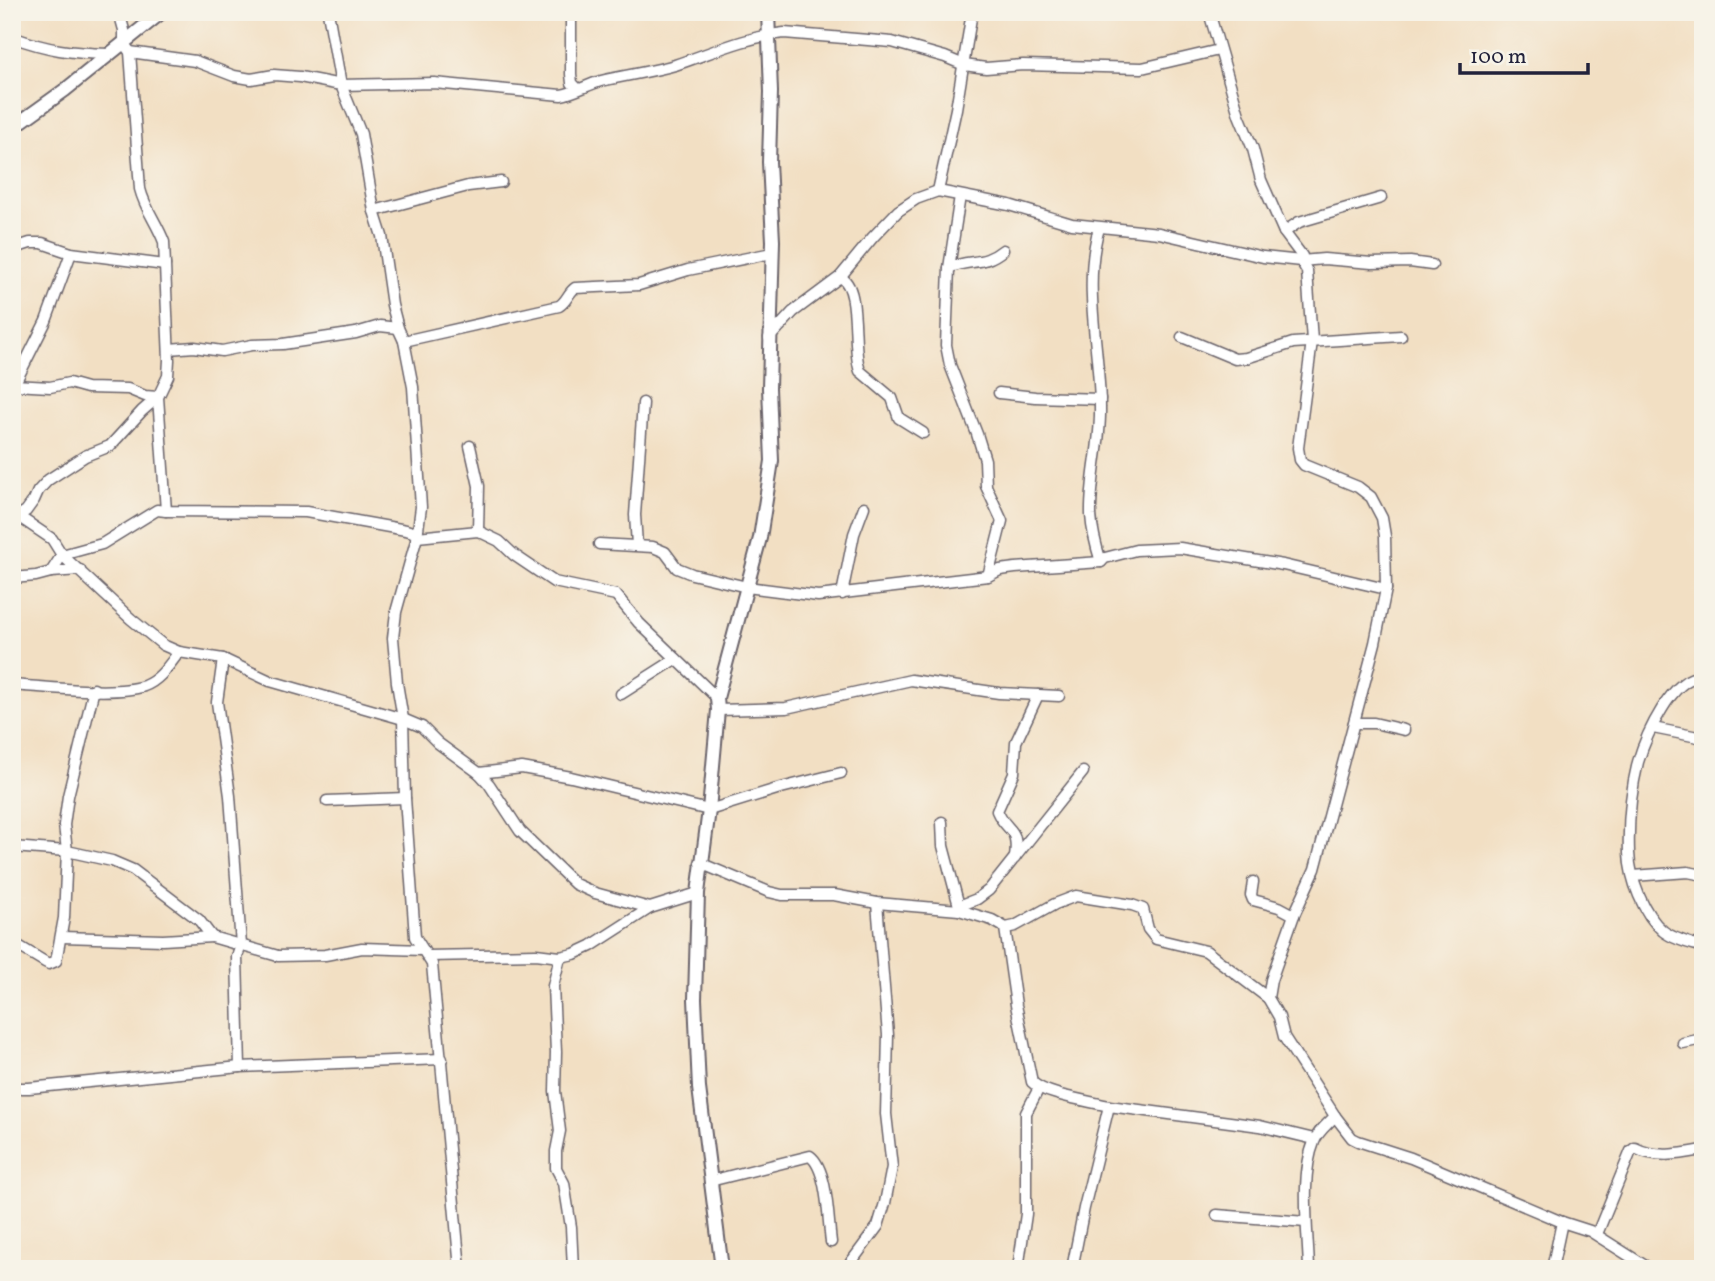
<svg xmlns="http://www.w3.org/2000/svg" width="1715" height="1281" font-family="Vollkorn,serif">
  <rect width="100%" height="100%" fill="#f7f3e8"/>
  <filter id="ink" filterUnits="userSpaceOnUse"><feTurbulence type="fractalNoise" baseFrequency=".0143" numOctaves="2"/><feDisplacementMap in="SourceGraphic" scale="14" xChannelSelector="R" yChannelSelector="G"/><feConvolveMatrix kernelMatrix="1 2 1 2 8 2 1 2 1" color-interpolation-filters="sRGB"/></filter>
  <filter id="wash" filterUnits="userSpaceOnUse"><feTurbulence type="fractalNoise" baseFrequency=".00686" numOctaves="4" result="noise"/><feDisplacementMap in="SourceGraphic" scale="28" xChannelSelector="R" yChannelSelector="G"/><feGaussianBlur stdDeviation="1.57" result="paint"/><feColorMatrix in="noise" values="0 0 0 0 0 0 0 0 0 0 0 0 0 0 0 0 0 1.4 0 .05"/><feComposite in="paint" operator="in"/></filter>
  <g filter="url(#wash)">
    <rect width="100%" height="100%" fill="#f2dfc3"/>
  </g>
  <g filter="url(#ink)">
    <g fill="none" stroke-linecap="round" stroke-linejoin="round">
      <defs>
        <g id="minor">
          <path d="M 119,12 L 124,30 L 124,44 L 130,52 L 140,189 C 145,209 157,223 164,242 L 169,360 L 168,376 L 158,397 L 166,511 L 306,512 L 406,530 L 413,532 L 417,537 L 478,531 L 499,541 L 514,555 L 554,582 L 616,595 L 639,623 L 717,698"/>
          <path d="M 328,12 L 341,85 L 361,134 L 374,211 L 382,236 L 392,305 L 398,328 L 404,341 L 413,387 L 421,507 L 417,537 L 396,612 L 393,638 L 397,683 L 403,719 L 405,798 L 415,937 L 432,964 L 460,1269"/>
          <path d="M 571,12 L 571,74 L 572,83 L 577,88"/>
          <path d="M 1209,12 L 1239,115 L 1253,149 L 1261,180 L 1284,232 L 1302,256 L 1301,261 L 1307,271 L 1312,341 L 1298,448 L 1300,460 L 1304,465 L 1358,487 L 1371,497 L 1382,518 L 1385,536 L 1386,589 L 1375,643 L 1315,869 L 1294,915 L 1271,980 L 1268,998 L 1279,1017 L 1284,1037 L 1335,1116"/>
          <path d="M 12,37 C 48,50 71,53 109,54"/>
          <path d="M 130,52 L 195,61 L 234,76 L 251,79 L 274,75 L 300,77 L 341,85 L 434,83 L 561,95 C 574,93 587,85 601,81 C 625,75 651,72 675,65 C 711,53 745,37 784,33 L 892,42 L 945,57 L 964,65 L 986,68 L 1023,65 L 1142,68 L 1219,50"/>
          <path d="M 938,191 L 956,109 L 972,12"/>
          <path d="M 960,196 L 949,268 L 946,345 L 950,365 L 977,434 L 985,460 L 986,486 L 1002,521 L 988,576"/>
          <path d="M 374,211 L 468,186 L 501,182"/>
          <path d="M 1099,228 C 1082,286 1100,349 1100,408 C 1101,444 1090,479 1091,515 C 1092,531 1096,546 1101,562"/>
          <path d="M 1284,232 L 1299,222 L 1381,198"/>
          <path d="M 12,249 L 30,243 L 42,243 L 71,253 L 165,265"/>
          <path d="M 949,268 C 971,258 982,267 1003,250"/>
          <path d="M 840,277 C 862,287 851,347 860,371 L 892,398 L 899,418 L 923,433"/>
          <path d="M 1182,337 L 1235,359 L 1246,358 L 1293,343 L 1401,336"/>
          <path d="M 769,338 L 793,312 L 840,277 L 873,237 L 898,211 L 916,199 L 938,191 L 1009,205 L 1072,224 L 1159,233 L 1263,257 L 1301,261 L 1324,259 L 1372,263 L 1410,262 L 1432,265"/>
          <path d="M 404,341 L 559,306 C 567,301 568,293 575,288 L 639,285 L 688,270 L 772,253"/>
          <path d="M 169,349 L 194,347 L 222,351 L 252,345 L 283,344 L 356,333 L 380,326 L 398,328"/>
          <path d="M 13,387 L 46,321 L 71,253"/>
          <path d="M 999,393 L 1035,397 L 1100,399"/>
          <path d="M 470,446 L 479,486 L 478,531"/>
          <path d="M 12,512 L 52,539 L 62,555 L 131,619 L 163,645 L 179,652 L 223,659 L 270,681 L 403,719 L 422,727 L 438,743 L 479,773 L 489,784 L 520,831 L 575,884 L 595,893 L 650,908 L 698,893"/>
          <path d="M 13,519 L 26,511 L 34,500 L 38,491 L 48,480 L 85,456 L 110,446 L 142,411 L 158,397 L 145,396 L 128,389 L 87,388 L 69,383 L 50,387 L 14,385"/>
          <path d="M 599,544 L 653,547 L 665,552 L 677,568 L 692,574 L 747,587 L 818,596 L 988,576 L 1000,570 L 1015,568 L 1101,562 L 1105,558 L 1136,550 L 1180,548 L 1283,565 L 1386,589"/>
          <path d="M 637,545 L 635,515 L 643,403"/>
          <path d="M 51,572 L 80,570"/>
          <path d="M 12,578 L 36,576 L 51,572 L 62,555 L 102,544 L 157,510 L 166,511"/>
          <path d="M 842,594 L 854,534 L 864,507"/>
          <path d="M 223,659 L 217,702 L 230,796 L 241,945 L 237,957 L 240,1067"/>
          <path d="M 1703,677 C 1673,673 1645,738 1638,762 C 1631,790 1628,824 1629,853 C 1630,879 1643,914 1663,931 C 1673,939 1690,943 1703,947"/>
          <path d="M 12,685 C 45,687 115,696 144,686 C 160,680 169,665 179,652"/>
          <path d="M 94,689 L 68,796 L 64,825 L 67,851 L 112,861 L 133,870 L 199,920 L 212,937 L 278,956 L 325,955 L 362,948 L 423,950"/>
          <path d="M 621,694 L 676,659"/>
          <path d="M 718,710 L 786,708 L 911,680 L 999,693 L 1059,696"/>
          <path d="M 1354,723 L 1374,723 L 1404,730"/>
          <path d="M 1653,728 L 1703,738"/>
          <path d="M 479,773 L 522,768 L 571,777 L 709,810 L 777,789 L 841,773"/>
          <path d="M 327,801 L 405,798"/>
          <path d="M 942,822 L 943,846 L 959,906"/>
          <path d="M 12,847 L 67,851 L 64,918 L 56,961 L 49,964 L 45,962 L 12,942"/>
          <path d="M 1015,858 C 1019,825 1007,834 997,811 L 1014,773 L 1016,742 L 1038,695"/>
          <path d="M 700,863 L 769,892 L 782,895 L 834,895 L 877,903 L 959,910 L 992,920 L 1006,928 L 1015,926 L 1055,904 L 1076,896 L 1132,905 L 1143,909 L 1148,929 L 1156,939 L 1206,951 L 1268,998"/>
          <path d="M 1633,876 L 1688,872 L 1703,875"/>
          <path d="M 1253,882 L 1251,895 L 1253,900 L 1279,907 L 1294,915"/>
          <path d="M 959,910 L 959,906 L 977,899 L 989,890 L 1083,772"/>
          <path d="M 1005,928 L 1016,1005 L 1032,1082 C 1044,1095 1090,1101 1109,1106"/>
          <path d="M 62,937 L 163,940 L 212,937"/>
          <path d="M 428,956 L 536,954 L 560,957 L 574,954 L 591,946 L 650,908"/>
          <path d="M 560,957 L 553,986 L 556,1052 L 555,1091 L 560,1131 L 556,1151 L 556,1168 L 564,1183 L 571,1227 L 573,1269"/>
          <path d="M 1683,1043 L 1703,1039"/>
          <path d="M 12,1088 L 29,1088 L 240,1067 L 442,1059"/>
          <path d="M 710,1181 L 810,1156 C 828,1169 828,1221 831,1242"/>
          <path d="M 1217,1215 L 1306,1222"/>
          <path d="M 1597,1234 L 1631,1151 L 1635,1148 C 1656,1159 1681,1154 1703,1150"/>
          <path d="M 846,1269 L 878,1226 L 885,1203 L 892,1167 L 886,1114 L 888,1035 L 877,903"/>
          <path d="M 1018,1269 L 1026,1214 L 1026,1113 L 1039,1088"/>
          <path d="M 1072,1269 L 1084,1208 L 1109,1106 L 1260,1126 L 1314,1139"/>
          <path d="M 1309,1269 C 1308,1232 1300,1176 1314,1142 C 1317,1132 1328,1124 1335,1116 L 1352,1138 L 1358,1141 L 1411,1158 L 1562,1222 L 1590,1231 L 1650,1269"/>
          <path d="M 1552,1269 L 1562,1222"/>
        </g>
        <g id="tertiary">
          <path d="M 12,128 L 65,90 L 162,12"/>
          <path d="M 722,1269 L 699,1088 L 695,999 L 698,893 L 709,810 L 718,710 L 717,698 L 760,538 L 772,461 L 769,388 L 773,241 L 769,162 L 771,92 L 768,12"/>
        </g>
      </defs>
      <!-- minor casing -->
      <use href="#minor" stroke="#6b646b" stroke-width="13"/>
      <!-- tertiary casing -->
      <use href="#tertiary" stroke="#6b646b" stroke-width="16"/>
      <!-- minor -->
      <use href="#minor" stroke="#fff" stroke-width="10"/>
      <!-- tertiary -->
      <use href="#tertiary" stroke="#fff" stroke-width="12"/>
    </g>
  </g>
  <!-- margin -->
  <rect width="1715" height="1281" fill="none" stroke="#f7f3e8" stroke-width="42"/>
  <!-- scale -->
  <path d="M1460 63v10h128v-10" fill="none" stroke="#22223b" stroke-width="3.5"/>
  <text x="1470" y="63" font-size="21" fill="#22223b" stroke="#f7f3e8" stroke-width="5" paint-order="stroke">100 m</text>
</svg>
